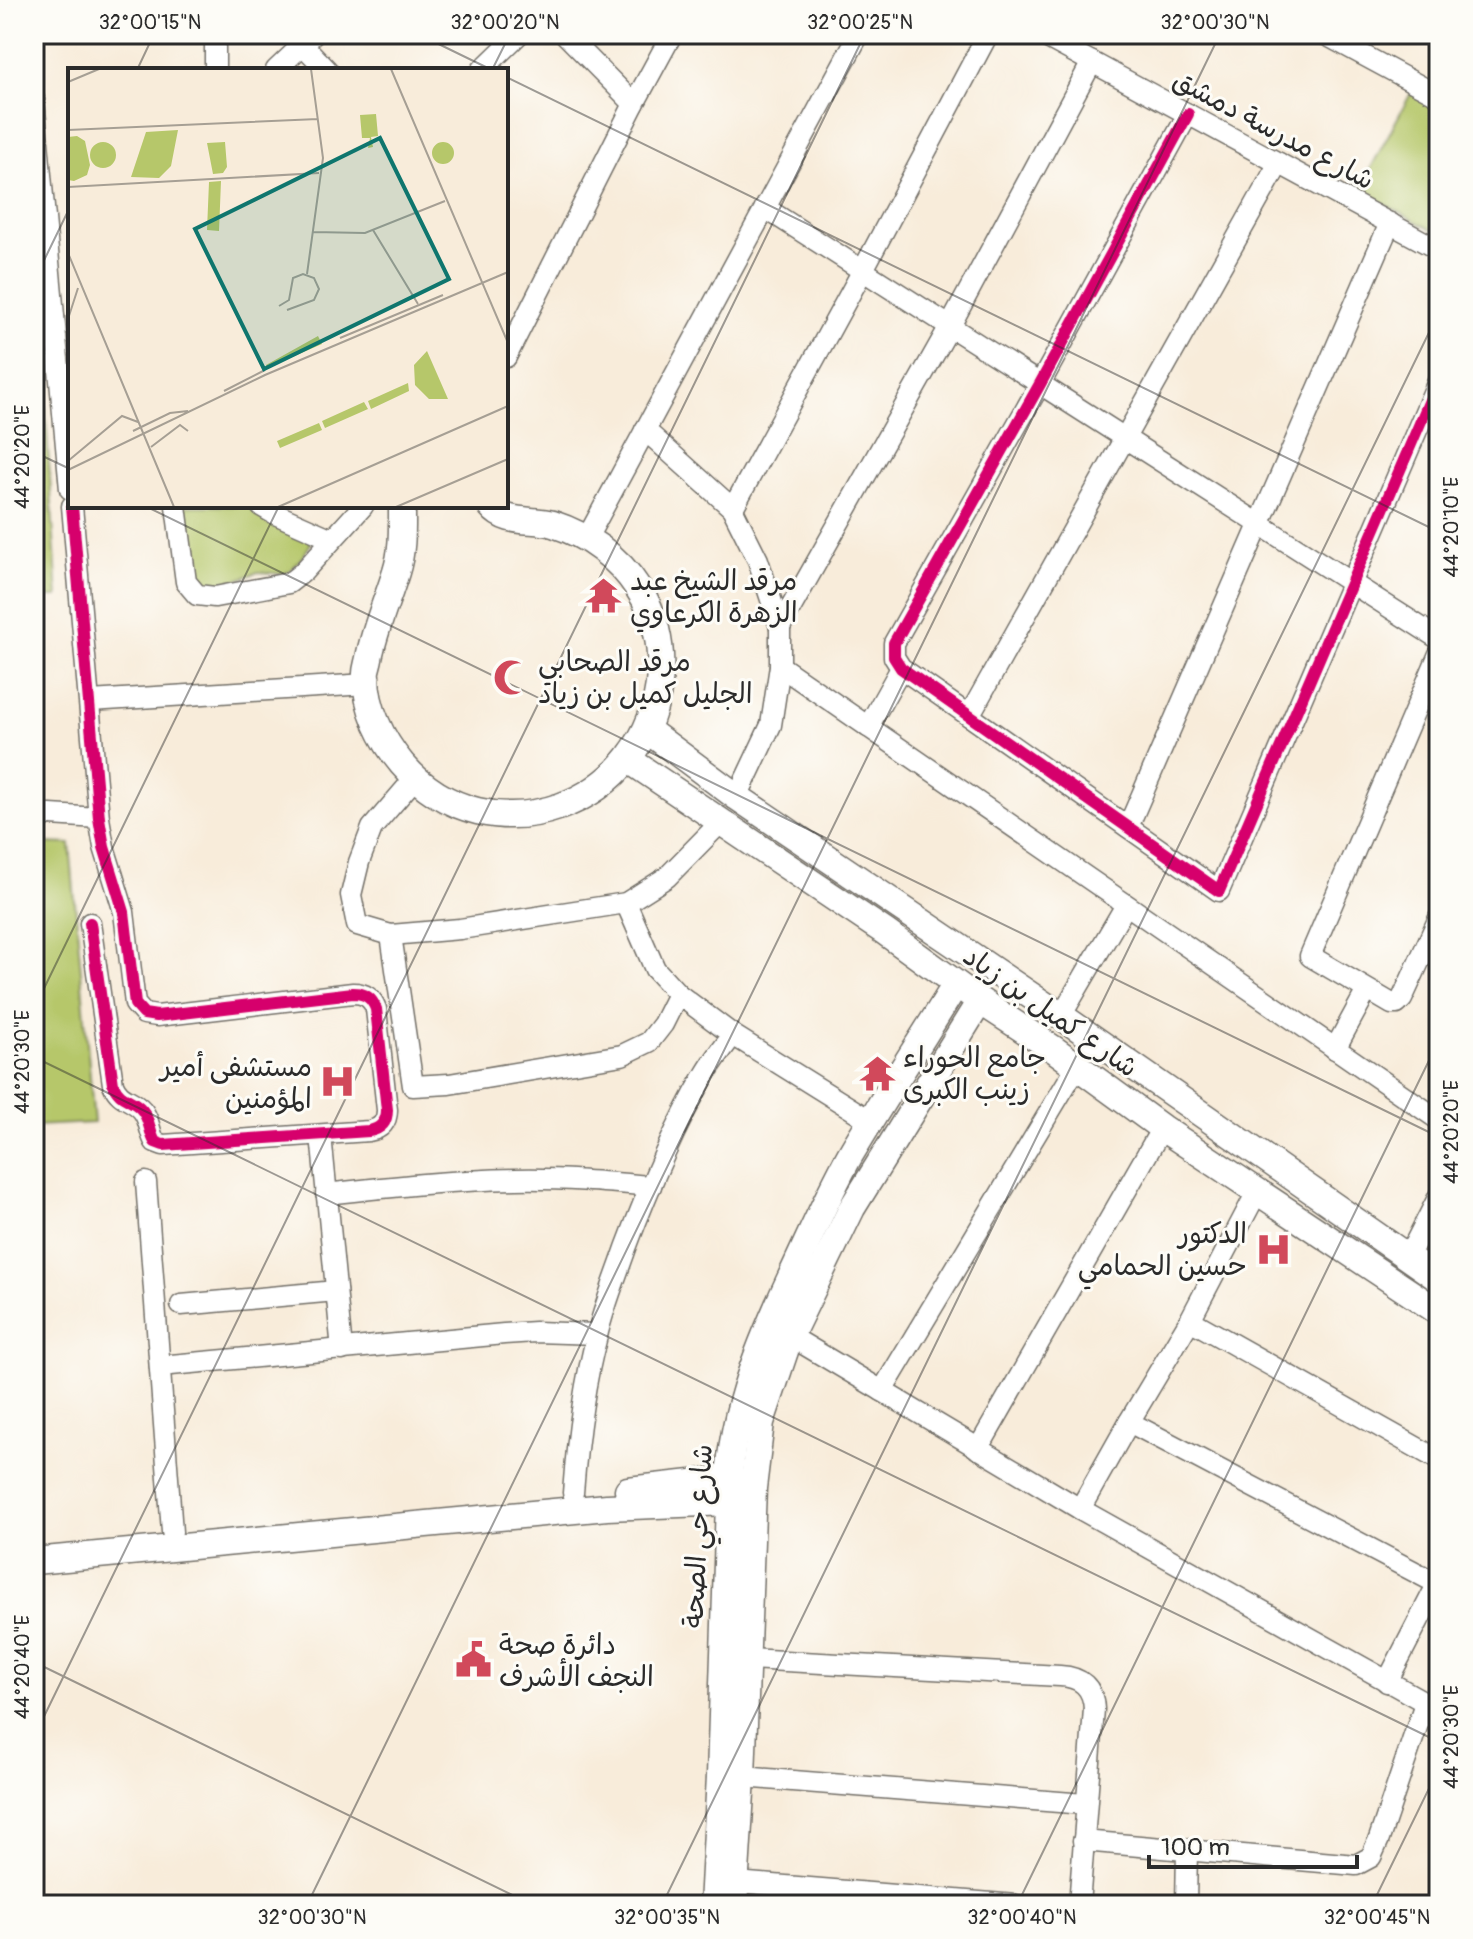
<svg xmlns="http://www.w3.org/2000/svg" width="1473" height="1939" font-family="Pangolin,'Playpen Sans Arabic',sans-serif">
  <rect width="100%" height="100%" fill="#fdfcf7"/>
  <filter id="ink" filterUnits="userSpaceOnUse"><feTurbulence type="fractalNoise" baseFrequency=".0125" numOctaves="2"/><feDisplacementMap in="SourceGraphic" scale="16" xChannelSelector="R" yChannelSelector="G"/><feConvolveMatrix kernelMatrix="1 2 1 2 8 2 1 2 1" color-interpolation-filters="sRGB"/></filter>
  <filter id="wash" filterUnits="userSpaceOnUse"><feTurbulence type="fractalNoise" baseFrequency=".006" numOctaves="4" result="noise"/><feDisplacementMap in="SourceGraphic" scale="32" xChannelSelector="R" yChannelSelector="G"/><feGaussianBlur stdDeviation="1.8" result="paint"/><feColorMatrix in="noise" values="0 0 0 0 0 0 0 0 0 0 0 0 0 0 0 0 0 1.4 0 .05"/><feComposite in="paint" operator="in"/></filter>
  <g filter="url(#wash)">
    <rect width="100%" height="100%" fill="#f8ecda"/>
    <!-- green -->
    <g fill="#b6c76a" stroke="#70794a" stroke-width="2">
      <path d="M 1411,93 L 1439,108 L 1439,234 L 1359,190 Z"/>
      <path d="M 34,238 L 58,597 L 34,597 Z"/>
      <path d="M 184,506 L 250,506 L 257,511 L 311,536 L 310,545 L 303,556 L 292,569 L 284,574 L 258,572 L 216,588 L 201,585 L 193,572 Z"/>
      <path d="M 42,843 L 70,844 L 94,1123 L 34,1126 L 34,853 L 41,853 Z"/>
    </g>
  </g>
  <g filter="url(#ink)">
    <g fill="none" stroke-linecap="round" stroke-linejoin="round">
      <defs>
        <g id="minor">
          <path d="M 215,34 L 215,70"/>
          <path d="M 565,34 L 634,104"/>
          <path d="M 1040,34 L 1439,250"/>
          <path d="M 1324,34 L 1439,96"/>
          <path d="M 303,45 L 327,70"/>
          <path d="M 276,70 L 314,34"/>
          <path d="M 482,70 L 519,34"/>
          <path d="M 34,99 L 70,489"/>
          <path d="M 1188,114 L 1040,384 L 894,643 L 894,657 L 901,668 L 1219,891 L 1439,379"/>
          <path d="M 765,208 L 1439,639"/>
          <path d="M 506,357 L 634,104 L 672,34"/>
          <path d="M 645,430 L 732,508 L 758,560 L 780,627 L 780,666 L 771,725 L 737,797"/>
          <path d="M 72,506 L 99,818 L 104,847 L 124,912 L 135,1004 L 144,1014 L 157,1016 L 353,993 C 365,993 372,998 376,1009 L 387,1110 C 387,1122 381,1129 369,1131 L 163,1145 L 155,1142 C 149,1132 150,1119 142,1110 C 132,1098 120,1101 113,1084 L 90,923"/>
          <path d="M 176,506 L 186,582 L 197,595 L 215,597 L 289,583 L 303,572 L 363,506"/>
          <path d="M 261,506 L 273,513 L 332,539"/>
          <path d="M 733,508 L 863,270 L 988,34"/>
          <path d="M 587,538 L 859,34"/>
          <path d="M 780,627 L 950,326 L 1092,62"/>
          <path d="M 1439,654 L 1310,956 L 1392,1004 L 1397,1004 L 1402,999 L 1439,918"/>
          <path d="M 780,666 L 1439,1120"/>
          <path d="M 90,701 L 367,684"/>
          <path d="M 969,716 L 1279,163"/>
          <path d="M 868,727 L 901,668"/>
          <path d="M 415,778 L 372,828 L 359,862 L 351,895 L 357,925 L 391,935 L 460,929 L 626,903 L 667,877 L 720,823"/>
          <path d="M 34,814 L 99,818"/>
          <path d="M 1128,827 L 1390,223"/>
          <path d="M 626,903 L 655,969 L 678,994 L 733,1035 L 871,1121"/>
          <path d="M 391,935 L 413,1086 L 449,1084 L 622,1055 L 649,1042 L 663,1024 L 678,994"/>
          <path d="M 1061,1016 L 1126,905"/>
          <path d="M 1335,1049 L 1367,990"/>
          <path d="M 321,1135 L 342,1350"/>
          <path d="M 146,1182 L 172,1532"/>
          <path d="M 326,1194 C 389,1187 452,1180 516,1179 C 561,1178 606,1182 651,1186"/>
          <path d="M 1408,1257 L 1439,1196"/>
          <path d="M 181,1305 L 336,1291"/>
          <path d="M 1190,1320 L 1439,1460"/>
          <path d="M 790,1336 L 1080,1509 L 1439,1710"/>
          <path d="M 160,1366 L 504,1334 L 535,1332 L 597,1334"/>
          <path d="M 882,1391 L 1077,1066"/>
          <path d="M 1129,1422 L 1438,1584"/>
          <path d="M 978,1449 L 1162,1128"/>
          <path d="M 573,1493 C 577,1440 583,1387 597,1336 C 604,1306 616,1277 626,1248 C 648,1189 673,1130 705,1075 C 713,1061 723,1048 733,1035"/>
          <path d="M 1080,1509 L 1129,1422 L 1190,1320 L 1257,1192"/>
          <path d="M 747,1659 L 1060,1676 C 1081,1677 1093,1687 1094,1709 L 1079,1905"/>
          <path d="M 1387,1682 L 1439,1581"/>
          <path d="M 742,1777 L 1085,1804"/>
          <path d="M 1083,1841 L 1356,1865 L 1371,1857 L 1379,1839 L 1425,1703"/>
          <path d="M 736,1882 L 1016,1905"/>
          <path d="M 1186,1905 L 1187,1849"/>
        </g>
        <g id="major">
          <path d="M 402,506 C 402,528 403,550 396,572 C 387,601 375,628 369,658 C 368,664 365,671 366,676 C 366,708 382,740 402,764 C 489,865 651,806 660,674 C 662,645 655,613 638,588 C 618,557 587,535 553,524 C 532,518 506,525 491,506"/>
          <path d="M 647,730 L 737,797 L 1061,1016 L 1439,1279"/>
          <path d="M 629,760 L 885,932 L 980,1001 L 1055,1050 L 1162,1128 L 1439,1312"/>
          <path d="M 628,1490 L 728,1479"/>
          <path d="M 34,1561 L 607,1507 L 729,1502"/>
          <path d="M 713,1905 L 720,1776 L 729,1502 C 726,1425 757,1350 789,1281 C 809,1239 827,1196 850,1155 C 884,1097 921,1041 956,984"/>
          <path d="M 734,1905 L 742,1777 L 753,1488 L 761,1422 L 790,1336 L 852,1208 L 980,1001"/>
        </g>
      </defs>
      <!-- minor casing -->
      <use href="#minor" stroke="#736f68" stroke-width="23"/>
      <!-- major casing -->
      <use href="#major" stroke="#736f68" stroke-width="29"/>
      <!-- minor -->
      <use href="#minor" stroke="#fff" stroke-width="20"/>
      <!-- major -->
      <use href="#major" stroke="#fff" stroke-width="26"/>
      <defs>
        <g id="cycleway">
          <path d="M 1188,114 L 1040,384 L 894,643 L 894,657 L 901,668 L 1219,891 L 1439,379"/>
          <path d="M 72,506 L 99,818 L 104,847 L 124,912 L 135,1004 L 144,1014 L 157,1016 L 353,993 C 365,993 372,998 376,1009 L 387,1110 C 387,1122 381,1129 369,1131 L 163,1145 L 155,1142 C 149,1132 150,1119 142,1110 C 132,1098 120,1101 113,1084 L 90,923"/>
        </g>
      </defs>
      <!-- cycleway casing -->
      <use href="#cycleway" stroke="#fdfcf7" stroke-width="17"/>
      <!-- cycleway -->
      <use href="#cycleway" stroke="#d6006c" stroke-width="12"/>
    </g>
  </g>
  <!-- ticks -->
  <path fill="none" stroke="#2b2b2b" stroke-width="2" stroke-opacity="0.45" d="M 418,34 L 492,70M 137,70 L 154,34M 492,70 L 510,34M 506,77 L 1439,532M 34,281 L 70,207M 34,452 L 70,469M 145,506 L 1439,1137M 34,1009 L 279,506M 34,1057 L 1439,1742M 34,1662 L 533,1905M 34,1737 L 865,34M 307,1905 L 1220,34M 662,1905 L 1439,312M 1017,1905 L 1439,1040M 1372,1905 L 1439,1768"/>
  <!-- icons -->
  <defs>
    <symbol id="temple-bare" viewBox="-9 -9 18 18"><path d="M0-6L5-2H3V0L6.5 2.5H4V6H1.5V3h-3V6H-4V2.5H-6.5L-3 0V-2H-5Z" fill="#d1495b" stroke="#fdfcf7" stroke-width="2.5" paint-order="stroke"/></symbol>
    <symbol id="mosque-bare" viewBox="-9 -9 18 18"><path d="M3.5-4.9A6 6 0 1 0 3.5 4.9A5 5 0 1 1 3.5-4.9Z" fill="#d1495b" stroke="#fdfcf7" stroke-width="2.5" paint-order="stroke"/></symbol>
    <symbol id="hospital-bare" viewBox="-9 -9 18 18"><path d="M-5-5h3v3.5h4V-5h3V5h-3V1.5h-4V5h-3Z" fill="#d1495b" stroke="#fdfcf7" stroke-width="2.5" paint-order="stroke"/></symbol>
    <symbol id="civic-bare" viewBox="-9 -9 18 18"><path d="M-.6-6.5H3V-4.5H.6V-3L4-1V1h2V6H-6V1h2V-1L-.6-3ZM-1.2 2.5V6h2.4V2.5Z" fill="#d1495b" stroke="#fdfcf7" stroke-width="2.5" paint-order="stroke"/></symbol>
  </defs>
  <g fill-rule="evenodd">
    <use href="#temple-bare" x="578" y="570" width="51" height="51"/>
    <use href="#mosque-bare" x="486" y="652" width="51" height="51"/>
    <use href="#temple-bare" x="852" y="1048" width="51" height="51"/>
    <use href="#hospital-bare" x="312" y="1056" width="51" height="51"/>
    <use href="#hospital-bare" x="1248" y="1224" width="51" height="51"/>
    <use href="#civic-bare" x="448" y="1634" width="51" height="51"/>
  </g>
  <g text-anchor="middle" stroke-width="6" stroke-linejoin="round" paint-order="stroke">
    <!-- street labels -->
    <g font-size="28" fill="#2b2b2b" stroke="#fdfcf7">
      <text transform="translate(1274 129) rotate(28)" y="10">شارع مدرسة دمشق</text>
      <text transform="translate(1051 1011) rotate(35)" y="10">شارع كميل بن زياد</text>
      <text transform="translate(697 1536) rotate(-87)" y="10">شارع حي الصحة</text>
    </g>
    <!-- poi labels -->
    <g font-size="28" fill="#2b2b2b" stroke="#fdfcf7" text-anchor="start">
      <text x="630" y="590">مرقد الشيخ عبد<tspan x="630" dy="32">الزهرة الكرعاوي</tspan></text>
      <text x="538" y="671">مرقد الصحابي<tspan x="538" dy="32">الجليل كميل بن زياد</tspan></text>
      <text x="903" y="1067">جامع الحوراء<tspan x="903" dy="32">زينب الكبرى</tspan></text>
      <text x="312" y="1076" text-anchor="end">مستشفى أمير<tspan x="312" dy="32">المؤمنين</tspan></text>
      <text x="1247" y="1243" text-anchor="end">الدكتور<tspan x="1247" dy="32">حسين الحمامي</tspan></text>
      <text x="499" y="1654">دائرة صحة<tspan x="499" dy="32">النجف الأشرف</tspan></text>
    </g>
  </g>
  <!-- overview -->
  <g transform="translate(68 68)">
    <rect width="440" height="440" fill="#f8ecda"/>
    <path d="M 308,46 L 310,68 L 303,69 L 305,79 L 300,80 L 302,70 L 294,70 L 292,47 ZM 110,62 L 103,98 L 91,110 L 63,109 L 78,64 ZM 9,68 L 17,73 L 22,97 L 19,107 L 6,113 L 0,112 L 0,69 ZM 157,74 L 159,99 L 155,105 L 145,106 L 139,75 ZM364 85a11 11 0 1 1 22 0a11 11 0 1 1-22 0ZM22 87a13 13 0 1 1 26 0a13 13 0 1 1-26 0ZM 153,113 L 151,163 L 139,162 L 141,114 ZM 250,268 L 254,276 L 199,300 L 198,297 ZM 359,283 L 380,331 L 361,331 L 347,317 L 346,297 ZM 340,315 L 341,323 L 303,341 L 300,333 ZM 296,334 L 300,341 L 257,360 L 254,353 ZM 251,355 L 254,362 L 212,380 L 209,373 Z" fill="#b6c76a"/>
    <path fill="none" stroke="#a69f94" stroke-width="2" d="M 323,1 L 440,275M 0,14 L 31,1M 0,62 L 250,51M 0,119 L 251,105M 305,162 L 350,236M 245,164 L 297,165 L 377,133M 0,185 L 106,439M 239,206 L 255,90 L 243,1M 211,238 L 221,232 L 225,210 L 235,206 L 246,210 L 251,221 L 246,232 L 219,242M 0,251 L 10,220M 272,270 L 375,227M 156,323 L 197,302M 65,363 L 102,345 L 120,343M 83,379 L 112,357 L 120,363M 0,393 L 54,348 L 70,354M 0,402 L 197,307 L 440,204M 210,439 L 440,338M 328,439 L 440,391"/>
    <path fill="#0f766e" fill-opacity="0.15" stroke="#0f766e" stroke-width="4" d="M 312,70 L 381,211 L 196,301 L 127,161 Z"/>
    <rect width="440" height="440" fill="none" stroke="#2b2b2b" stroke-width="4"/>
  </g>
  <!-- margin -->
  <rect width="1473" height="1939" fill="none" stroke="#fdfcf7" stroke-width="88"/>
  <!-- scale -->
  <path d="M1149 1855v12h208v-12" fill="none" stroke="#2b2b2b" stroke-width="4"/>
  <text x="1161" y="1855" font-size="24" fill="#2b2b2b" stroke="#fdfcf7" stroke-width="6" paint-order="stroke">100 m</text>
  <rect x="44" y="44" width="1385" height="1851" fill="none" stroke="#2b2b2b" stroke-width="3"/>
  <g font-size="20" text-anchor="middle" fill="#2b2b2b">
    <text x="150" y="29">32°00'15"N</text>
    <text x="505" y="29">32°00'20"N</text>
    <text x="860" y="29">32°00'25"N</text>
    <text x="1215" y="29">32°00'30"N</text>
    <text transform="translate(22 457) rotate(-90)" y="7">44°20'20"E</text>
    <text transform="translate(1451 527) rotate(-90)" y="7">44°20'10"E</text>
    <text transform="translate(22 1062) rotate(-90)" y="7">44°20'30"E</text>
    <text transform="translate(1451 1132) rotate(-90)" y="7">44°20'20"E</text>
    <text transform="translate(22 1667) rotate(-90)" y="7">44°20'40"E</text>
    <text transform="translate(1451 1737) rotate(-90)" y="7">44°20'30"E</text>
    <text x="312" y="1924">32°00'30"N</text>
    <text x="667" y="1924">32°00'35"N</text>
    <text x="1022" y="1924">32°00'40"N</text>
    <text x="1377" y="1924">32°00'45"N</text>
  </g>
</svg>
